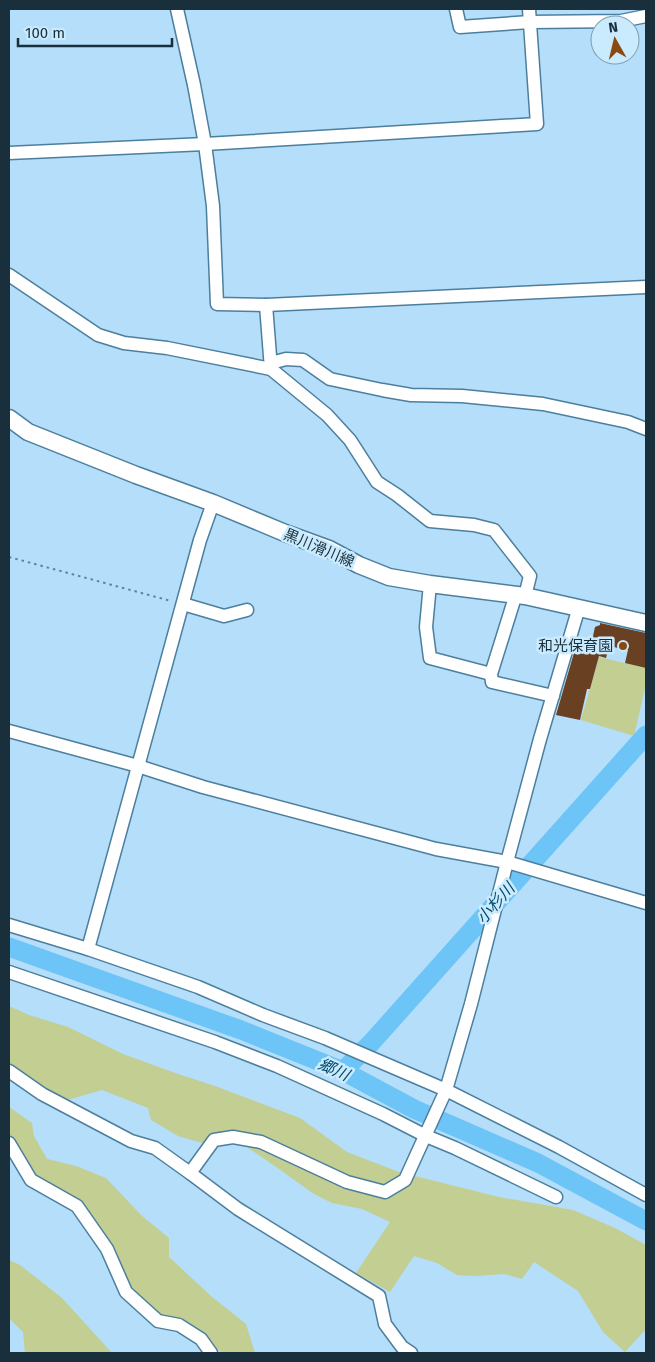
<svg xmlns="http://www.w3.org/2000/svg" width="655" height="1362" font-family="'Fira Sans','Noto Sans JP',sans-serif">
  <rect width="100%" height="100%" fill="#b4def9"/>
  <!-- green -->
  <g fill="#c3ce92">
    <path d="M 599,657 L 646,668 L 646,684 L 634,736 L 581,720 Z"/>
    <path d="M 9,1006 L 29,1015 L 68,1027 L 123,1054 L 178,1074 L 215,1086 L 300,1118 L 347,1152 L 399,1172 L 499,1197 L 573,1210 L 615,1228 L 646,1245 L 646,1329 L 625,1352 L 603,1332 L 578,1291 L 534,1262 L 522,1279 L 504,1274 L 475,1276 L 457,1275 L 437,1263 L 414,1256 L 390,1292 L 356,1273 L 390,1222 L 362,1209 L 332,1203 L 314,1194 L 279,1169 L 225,1132 L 202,1143 L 178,1136 L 151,1120 L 148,1108 L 102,1090 L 64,1101 L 9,1065 Z"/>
    <path d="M 9,1107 L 32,1123 L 34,1136 L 47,1159 L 76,1166 L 106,1178 L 141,1215 L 169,1238 L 169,1257 L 211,1296 L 246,1324 L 255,1353 L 223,1353 L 187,1327 L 144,1315 L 101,1248 L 76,1211 L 9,1153 Z"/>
    <path d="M 9,1260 L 20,1265 L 62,1298 L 112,1353 L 25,1353 L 23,1332 L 9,1318 Z"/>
  </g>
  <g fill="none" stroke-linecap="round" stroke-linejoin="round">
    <!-- river -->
    <g stroke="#6dc4f6" stroke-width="19">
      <path d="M 9,947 L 241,1030 L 343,1071 L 414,1109 L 538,1163 L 646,1221"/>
      <path d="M 343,1071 L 371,1043 L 646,735"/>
    </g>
  </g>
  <!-- building -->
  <path fill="#694021" d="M 600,623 L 646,633 L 646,668 L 625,663 L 628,650 L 609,646 L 606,658 L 599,656 L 590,689 L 587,689 L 580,720 L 556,715 L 578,639 L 585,641 L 585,639 L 592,641 L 595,627 L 600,625 Z"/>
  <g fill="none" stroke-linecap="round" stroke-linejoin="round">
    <defs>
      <g id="minor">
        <path d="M 177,9 L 194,85 L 205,144 L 213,206 L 217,304 L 266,305 L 646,287"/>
        <path d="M 456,9 L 460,27 L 530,22 L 621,21 L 646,16"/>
        <path d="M 9,153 L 205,144 L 537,124 L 529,9"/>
        <path d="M 9,275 L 98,335 L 124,343 L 167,348 L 271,369"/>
        <path d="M 266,305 L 271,369 L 327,415 L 350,440 L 377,482 L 397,495 L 430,521 L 474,525 L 494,530 L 530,576 L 525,596"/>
        <path d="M 271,363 L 286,359 L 303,360 L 330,379 L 382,390 L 411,395 L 462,396 L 543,404 L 628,422 L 646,429"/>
        <path d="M 430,584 L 426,627 L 430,658 L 491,674"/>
        <path d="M 516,594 L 491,674 L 492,682 L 553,696"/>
        <path d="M 183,604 L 224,616 L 247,610"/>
        <path d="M 9,731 L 138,766 L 203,787 L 436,849 L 507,862 L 646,903"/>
        <path d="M 9,925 L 88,949 L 198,987 L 263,1015 L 325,1038 L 446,1090 L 559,1147 L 646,1195"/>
        <path d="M 88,949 L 200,540 L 213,503"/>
        <path d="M 9,972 L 215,1042 L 277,1066 L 383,1114 L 426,1136 L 455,1148 L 556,1197"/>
        <path d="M 9,1071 L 42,1094 L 131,1141 L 155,1148 L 190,1173"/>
        <path d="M 9,1143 L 31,1180 L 77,1206 L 107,1249 L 126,1292 L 158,1321 L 179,1325 L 201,1339 L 211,1353"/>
        <path d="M 411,1353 L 402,1347 L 385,1324 L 379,1296 L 238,1209 L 190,1173 L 214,1140 L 233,1137 L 261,1142 L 347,1182 L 385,1192 L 405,1180 L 446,1090 L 471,1004 L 507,862 L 540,739 L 579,607"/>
      </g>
      <path id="major" d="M 9,418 L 28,432 L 136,475 L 213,503 L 285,533 L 329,549 L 359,565 L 389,577 L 430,584 L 525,596 L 646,623"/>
    </defs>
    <!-- minor casing -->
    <use href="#minor" stroke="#4c7f9d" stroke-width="15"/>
    <!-- major casing -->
    <use href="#major" stroke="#4c7f9d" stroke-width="19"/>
    <!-- path -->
    <path stroke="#638296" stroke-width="2" stroke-dasharray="2.5 4" stroke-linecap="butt" d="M 9,557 L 171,601"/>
    <!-- minor -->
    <use href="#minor" stroke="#fff" stroke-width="12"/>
    <!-- major -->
    <use href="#major" stroke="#fff" stroke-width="16"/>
  </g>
  <!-- markers -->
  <circle fill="#894910" stroke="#caeafe" stroke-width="2" cx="623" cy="646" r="5"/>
  <g text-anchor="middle" stroke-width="5" stroke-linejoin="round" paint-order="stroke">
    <!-- street labels -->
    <g font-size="15" fill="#192f3c" stroke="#caeafe">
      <text transform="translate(319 548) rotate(23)" y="5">黒川滑川線</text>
    </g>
    <!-- poi labels -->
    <g font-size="15" fill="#192f3c" stroke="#caeafe" text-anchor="end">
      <text x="613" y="651">和光保育園</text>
    </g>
    <!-- water labels -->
    <g font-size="16" font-style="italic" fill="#00496a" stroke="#caeafe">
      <text transform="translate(495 903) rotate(-48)" y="6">小杉川</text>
      <text transform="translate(334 1069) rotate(24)" y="6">郷川</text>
    </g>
  </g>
  <!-- border -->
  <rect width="655" height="1362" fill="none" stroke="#192f3c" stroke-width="20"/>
  <!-- north arrow -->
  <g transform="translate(615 40) rotate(352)"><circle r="24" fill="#caeafe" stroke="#839fb0"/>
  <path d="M0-4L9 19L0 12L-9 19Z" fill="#894910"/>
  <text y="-8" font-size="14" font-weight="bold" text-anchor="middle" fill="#192f3c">N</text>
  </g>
  <!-- scale -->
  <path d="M18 38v8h154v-8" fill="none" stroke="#192f3c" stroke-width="2.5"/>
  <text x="25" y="38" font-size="15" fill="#192f3c" stroke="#caeafe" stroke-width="4" paint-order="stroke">100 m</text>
</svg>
